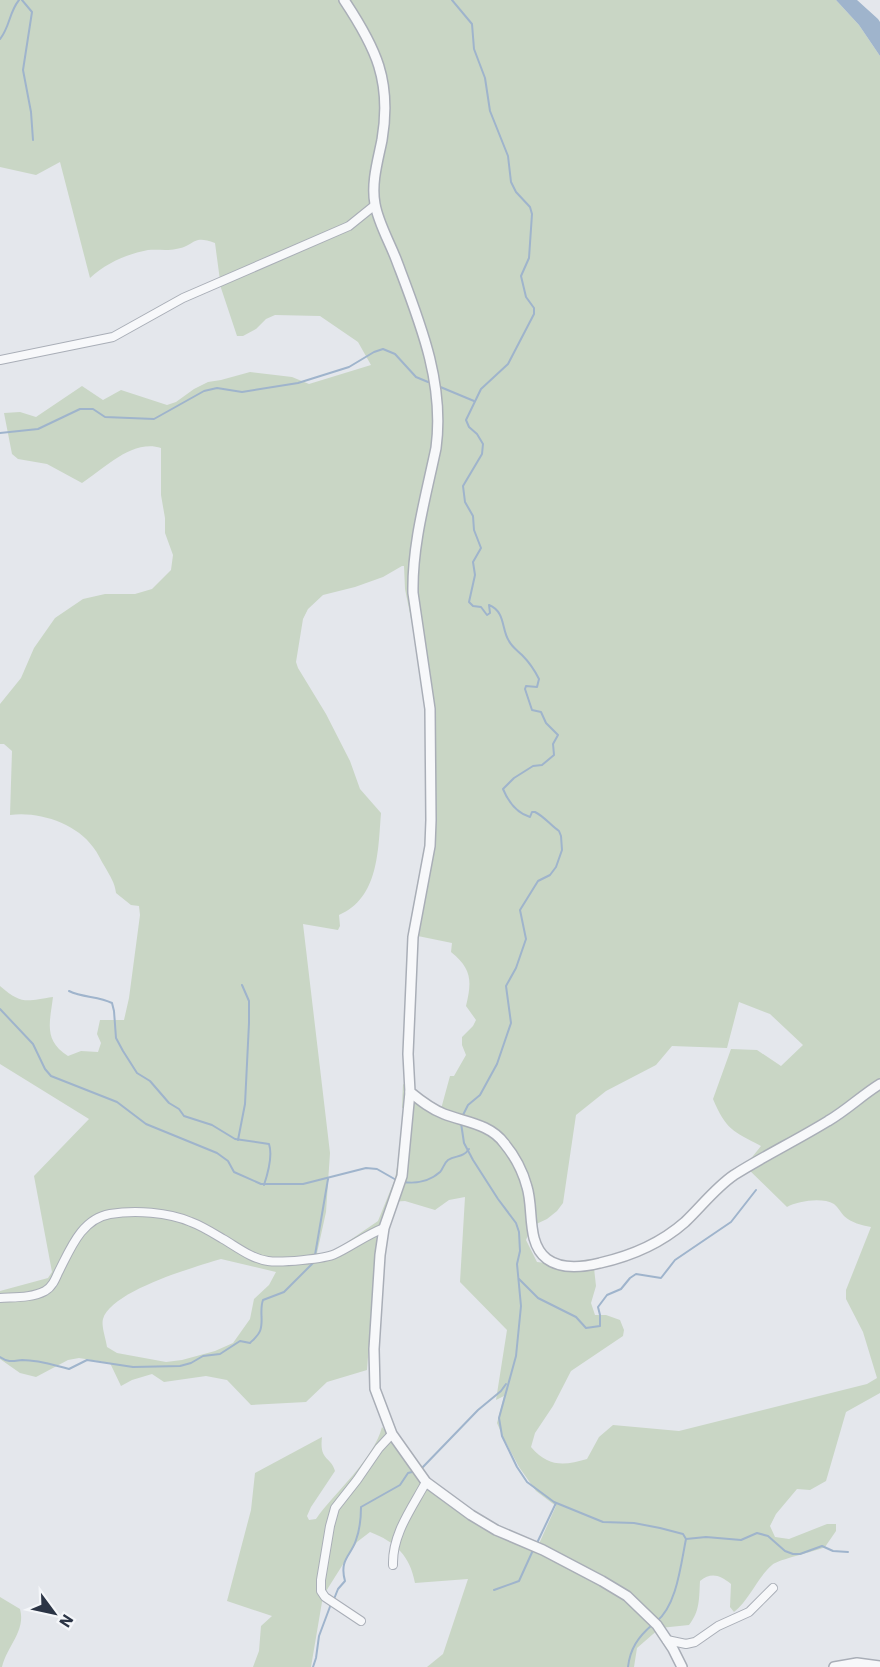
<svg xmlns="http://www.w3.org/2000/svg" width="880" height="1667" font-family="'IBM Plex Sans',sans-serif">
  <rect width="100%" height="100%" fill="#e4e7ec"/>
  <!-- green -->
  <g fill="#c9d6c5" fill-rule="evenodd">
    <path d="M 0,0 L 836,0 L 859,25 L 880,56 L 880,1393 L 846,1412 L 826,1481 L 810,1490 L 797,1489 L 776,1514 L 770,1526 L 775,1537 L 789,1539 L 827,1524 L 836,1524 L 836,1531 L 825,1547 C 814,1552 779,1559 772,1565 C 757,1578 750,1599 734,1612 L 730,1607 L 731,1584 C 720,1575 711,1572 700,1581 C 699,1599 700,1611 689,1625 L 660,1628 L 637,1648 L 634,1667 L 427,1667 L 443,1654 L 468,1579 L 415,1583 C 410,1556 396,1542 370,1532 L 357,1542 L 323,1596 L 311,1667 L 253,1667 L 259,1651 L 261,1626 L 272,1616 L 227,1601 L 251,1510 L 255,1473 L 322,1437 C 319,1461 331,1456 335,1471 L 311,1507 L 307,1516 L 309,1520 L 316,1519 C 335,1492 374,1459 382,1427 L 448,1501 L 538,1546 L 556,1506 L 536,1491 L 519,1467 L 503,1437 L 497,1423 L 504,1396 L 496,1400 L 507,1330 L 460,1282 L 465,1197 L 449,1200 L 435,1210 L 405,1201 L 390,1202 L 378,1229 L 367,1370 L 327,1382 L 306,1402 L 251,1405 L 227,1380 L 206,1376 L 164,1382 L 152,1374 L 132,1380 L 121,1386 L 110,1363 L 79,1358 L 68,1360 L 36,1377 L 20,1373 L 0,1359 L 0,1291 L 48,1278 L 52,1272 L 34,1176 L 89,1119 L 0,1064 L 0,986 C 22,1005 26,1001 53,997 C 50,1022 43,1040 68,1056 L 81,1051 L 98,1052 L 101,1043 L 97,1034 L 100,1020 L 124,1020 L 129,998 L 140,915 L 139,906 L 131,905 L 116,893 C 115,883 110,876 105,867 C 101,861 98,853 93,847 C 76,823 38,811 10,815 L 12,751 L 4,744 L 0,744 L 0,704 L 21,678 L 34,648 L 55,618 L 83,599 L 105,594 L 135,594 L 152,589 L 171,570 L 173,555 L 165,533 L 165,518 L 161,495 L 161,448 C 132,439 104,469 82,483 L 47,464 L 18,459 L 12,454 L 4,413 L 20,412 L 36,417 L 82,386 L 103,400 L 121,390 L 167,405 L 176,402 L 194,389 L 208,382 L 221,380 L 250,372 L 292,377 L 309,384 L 371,365 L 358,342 L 320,316 L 275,315 L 266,319 L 256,329 L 243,336 L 237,336 L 221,288 L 215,243 C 191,234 195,247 176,249 C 167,251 157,249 148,250 C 127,254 106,263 90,278 L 60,162 L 36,175 L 0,167 ZM 402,566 L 404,566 L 405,589 L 419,658 L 426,709 L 426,823 L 424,848 L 408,934 L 452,943 L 451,952 C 472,969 472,981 466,1006 L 476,1020 L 473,1026 L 462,1037 L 462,1045 L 466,1055 L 454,1076 L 450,1076 L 441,1109 L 403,1084 L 402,1108 L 407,1108 L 395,1179 L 378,1221 L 334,1251 L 322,1254 L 317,1253 L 326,1212 L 330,1153 L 303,924 L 338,930 L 340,926 L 339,915 C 379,898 378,850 381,813 L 360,789 L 350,761 L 326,714 L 298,668 L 296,662 L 303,619 L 308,609 L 323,595 L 355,587 L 383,577 ZM 739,1002 L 770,1014 L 803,1045 L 781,1066 L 757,1050 L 731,1049 L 713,1099 C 726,1130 733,1131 761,1146 L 745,1166 L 787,1207 C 798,1201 822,1197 834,1204 C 838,1207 841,1213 844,1216 C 852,1223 861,1225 871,1227 L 846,1290 L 846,1299 L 863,1332 L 877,1378 L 867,1384 L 679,1431 L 613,1425 L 599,1437 L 587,1459 C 564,1466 548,1467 531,1447 L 535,1433 L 553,1406 L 571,1371 L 623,1336 L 624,1330 L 620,1320 L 606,1315 L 595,1315 L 591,1303 L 596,1286 L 593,1259 L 554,1264 L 537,1262 L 526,1240 L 532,1226 L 547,1219 L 557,1211 L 563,1203 L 576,1115 L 606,1091 L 656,1065 L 672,1046 L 727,1048 ZM 221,1259 L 276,1272 L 269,1285 L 254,1299 L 250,1319 L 233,1343 L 215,1351 L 182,1360 L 166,1362 L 117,1353 L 107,1347 C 106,1339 101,1326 103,1319 C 111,1291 194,1267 221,1259 Z"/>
    <path d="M 0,1597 L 20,1609 C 26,1631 7,1646 2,1667 L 0,1667 Z"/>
  </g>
  <!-- water -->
  <path fill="#9fb4cc" d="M 836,0 L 857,0 L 878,19 L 880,22 L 880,56 L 859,25 Z"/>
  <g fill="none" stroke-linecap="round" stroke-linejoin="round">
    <!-- stream -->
    <g stroke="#9fb4cc" stroke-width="2">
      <path d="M 22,0 L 32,12 L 23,70 L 31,112 L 33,140"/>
      <path d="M 452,0 L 472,24 L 474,49 L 485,78 L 490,111 L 508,156 L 511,182 L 516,192 L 530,207 L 532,214 L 529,258 L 521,276 L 526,297 L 534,308 L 534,314 L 508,364 L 481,389 L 466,420 L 469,427 L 477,434 L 483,444 L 482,454 L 463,486 L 465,502 L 473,516 L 474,530 L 481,548 L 473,562 L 475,575 L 469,602 L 473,606 L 481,607 L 487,615 L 490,613 L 489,605 C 506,612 501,629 509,641 C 512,647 518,651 522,655 C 529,662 535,671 539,679 L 537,687 L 526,686 L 525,689 L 532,710 L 541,712 L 546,723 L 558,735 L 553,744 L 554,755 L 542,765 L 533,766 L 514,778 L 503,789 C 508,801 517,813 530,817 L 532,812 L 535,812 C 545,817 550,825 559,831 L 561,836 L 562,850 L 556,867 L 550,875 L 538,881 L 520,910 L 526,939 L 516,968 L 506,986 L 511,1023 L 497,1064 L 480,1095 L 468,1105 L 462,1117"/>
      <path d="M 0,39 C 10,27 9,12 19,0"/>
      <path d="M 438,386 L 474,401"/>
      <path d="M 0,433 L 38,429 L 80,409 L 93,409 L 105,417 L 154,419 L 204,391 L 217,388 L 242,392 L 298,383 L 349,367 L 374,352 L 383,349 L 395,354 L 416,377 L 428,382"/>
      <path d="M 69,991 C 83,998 98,996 112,1003 L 114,1011 L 116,1038 L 123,1051 L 137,1073 L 150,1081 L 169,1103 L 179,1109 L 184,1116 L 212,1125 L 235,1139 L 269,1144 C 273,1156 268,1173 264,1185"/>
      <path d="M 0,1009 L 33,1044 L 45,1069 L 51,1076 L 117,1102 L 146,1124 L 217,1153 L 228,1161 L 234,1172 L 261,1184 L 303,1184 L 366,1168 L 377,1169 L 398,1181"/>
      <path d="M 461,1123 L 464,1143 L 473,1160 L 498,1199 L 516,1223 L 519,1232 L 520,1251 L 517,1264 L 521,1306 L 516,1356 L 499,1418 L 502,1436 L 517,1467 L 527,1482 L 554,1502 L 603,1522 L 634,1523 L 660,1528 L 683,1534 L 686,1539 L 706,1537 L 741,1540 L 757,1533 L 768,1536 L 785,1551 L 793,1554 L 800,1554 L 822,1546 L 833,1551 L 848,1552"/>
      <path d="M 238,1140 L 245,1104 L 249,1023 L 249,1001 L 242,985"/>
      <path d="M 403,1182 C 416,1184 430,1181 440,1172 C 443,1169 444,1163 448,1160 C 456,1155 463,1158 469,1149"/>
      <path d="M 315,1255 L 328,1179"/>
      <path d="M 519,1279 L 538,1298 L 576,1317 L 586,1328 L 600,1326 L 600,1315 L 598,1307 L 607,1295 L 621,1289 L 630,1278 L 636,1274 L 661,1278 L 675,1260 L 731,1222 L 756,1190"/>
      <path d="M 0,1357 C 9,1363 13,1361 22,1360 C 40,1360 53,1365 69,1369 L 87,1360 L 133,1367 L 180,1366 L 191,1363 L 203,1356 L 220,1354 L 240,1341 L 250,1343 C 254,1339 258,1336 260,1331 C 264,1321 259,1311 263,1300 L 284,1292 L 315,1261"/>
      <path d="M 421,1469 L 478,1410 L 501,1391 L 506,1384"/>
      <path d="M 537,1543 L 556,1503"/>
      <path d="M 494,1590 L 519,1581 L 534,1548"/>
      <path d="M 334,1599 L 338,1589 L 345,1581 C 339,1559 351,1556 356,1540 C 360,1529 361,1519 361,1507 L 400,1485 L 408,1473 L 416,1471"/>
      <path d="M 656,1622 C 677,1606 681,1563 686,1539"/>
      <path d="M 313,1667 L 316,1658 L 319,1636 L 331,1604"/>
      <path d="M 628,1667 C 630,1649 638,1637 652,1625"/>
    </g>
    <defs>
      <g id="minor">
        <path d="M 0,360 L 113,337 L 183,298 L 349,226 L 375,205"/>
        <path d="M 0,1298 C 14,1297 32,1298 45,1291 C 52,1287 55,1280 58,1273 C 70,1250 81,1219 110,1214 C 135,1210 168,1212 191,1222 C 202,1226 213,1233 223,1239 C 237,1247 252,1259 268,1261 C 280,1263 325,1259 335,1254 C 352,1246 366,1235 384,1228"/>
        <path d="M 393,1565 C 392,1534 412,1508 426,1482"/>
        <path d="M 361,1621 L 325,1597 L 321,1591 L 321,1580 L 330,1526 L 335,1508 L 357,1480 L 379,1448 L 392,1434"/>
        <path d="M 667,1640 L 686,1644 L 695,1642 L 718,1626 L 749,1612 L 773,1588"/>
      </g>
      <g id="tertiary">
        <path d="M 344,0 C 376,48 392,81 382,140 C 378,160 371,183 375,204 C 378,222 389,241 396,259 C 419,320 445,382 436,448 C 426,496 412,544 413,593 L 430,709 L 431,820 L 430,846 L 413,937 L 408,1054 L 410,1092 C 421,1101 431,1109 444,1114 C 465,1122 490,1124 504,1143 C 514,1155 523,1172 527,1187 C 534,1209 526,1243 547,1259 C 562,1270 584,1267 600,1263 C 631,1256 660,1244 685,1222 C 701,1207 715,1188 734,1175 C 764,1156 797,1140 828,1121 C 847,1110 862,1095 880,1084"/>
        <path d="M 410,1092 L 402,1176 L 384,1228 L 380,1255 L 374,1349 L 375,1389 L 392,1434 L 426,1482 L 471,1515 L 496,1530 L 543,1550 L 602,1581 L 627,1596 L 657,1625 L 673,1649 L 682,1667"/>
        <path d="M 834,1667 L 857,1663 L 880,1666"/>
      </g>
    </defs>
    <!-- minor casing -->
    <use href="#minor" stroke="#a9aeb7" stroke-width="10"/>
    <!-- tertiary casing -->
    <use href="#tertiary" stroke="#a9aeb7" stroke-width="12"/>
    <!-- minor -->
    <use href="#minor" stroke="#f7f8fa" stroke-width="8"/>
    <!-- tertiary -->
    <use href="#tertiary" stroke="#f7f8fa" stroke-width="9"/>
  </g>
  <!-- north arrow -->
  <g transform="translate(54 1613) rotate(123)" stroke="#f4f6f9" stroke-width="4.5" paint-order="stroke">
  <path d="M0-4.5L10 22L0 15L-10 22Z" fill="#2b3445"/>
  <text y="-9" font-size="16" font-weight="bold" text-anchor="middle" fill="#2b3445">N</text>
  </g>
</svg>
